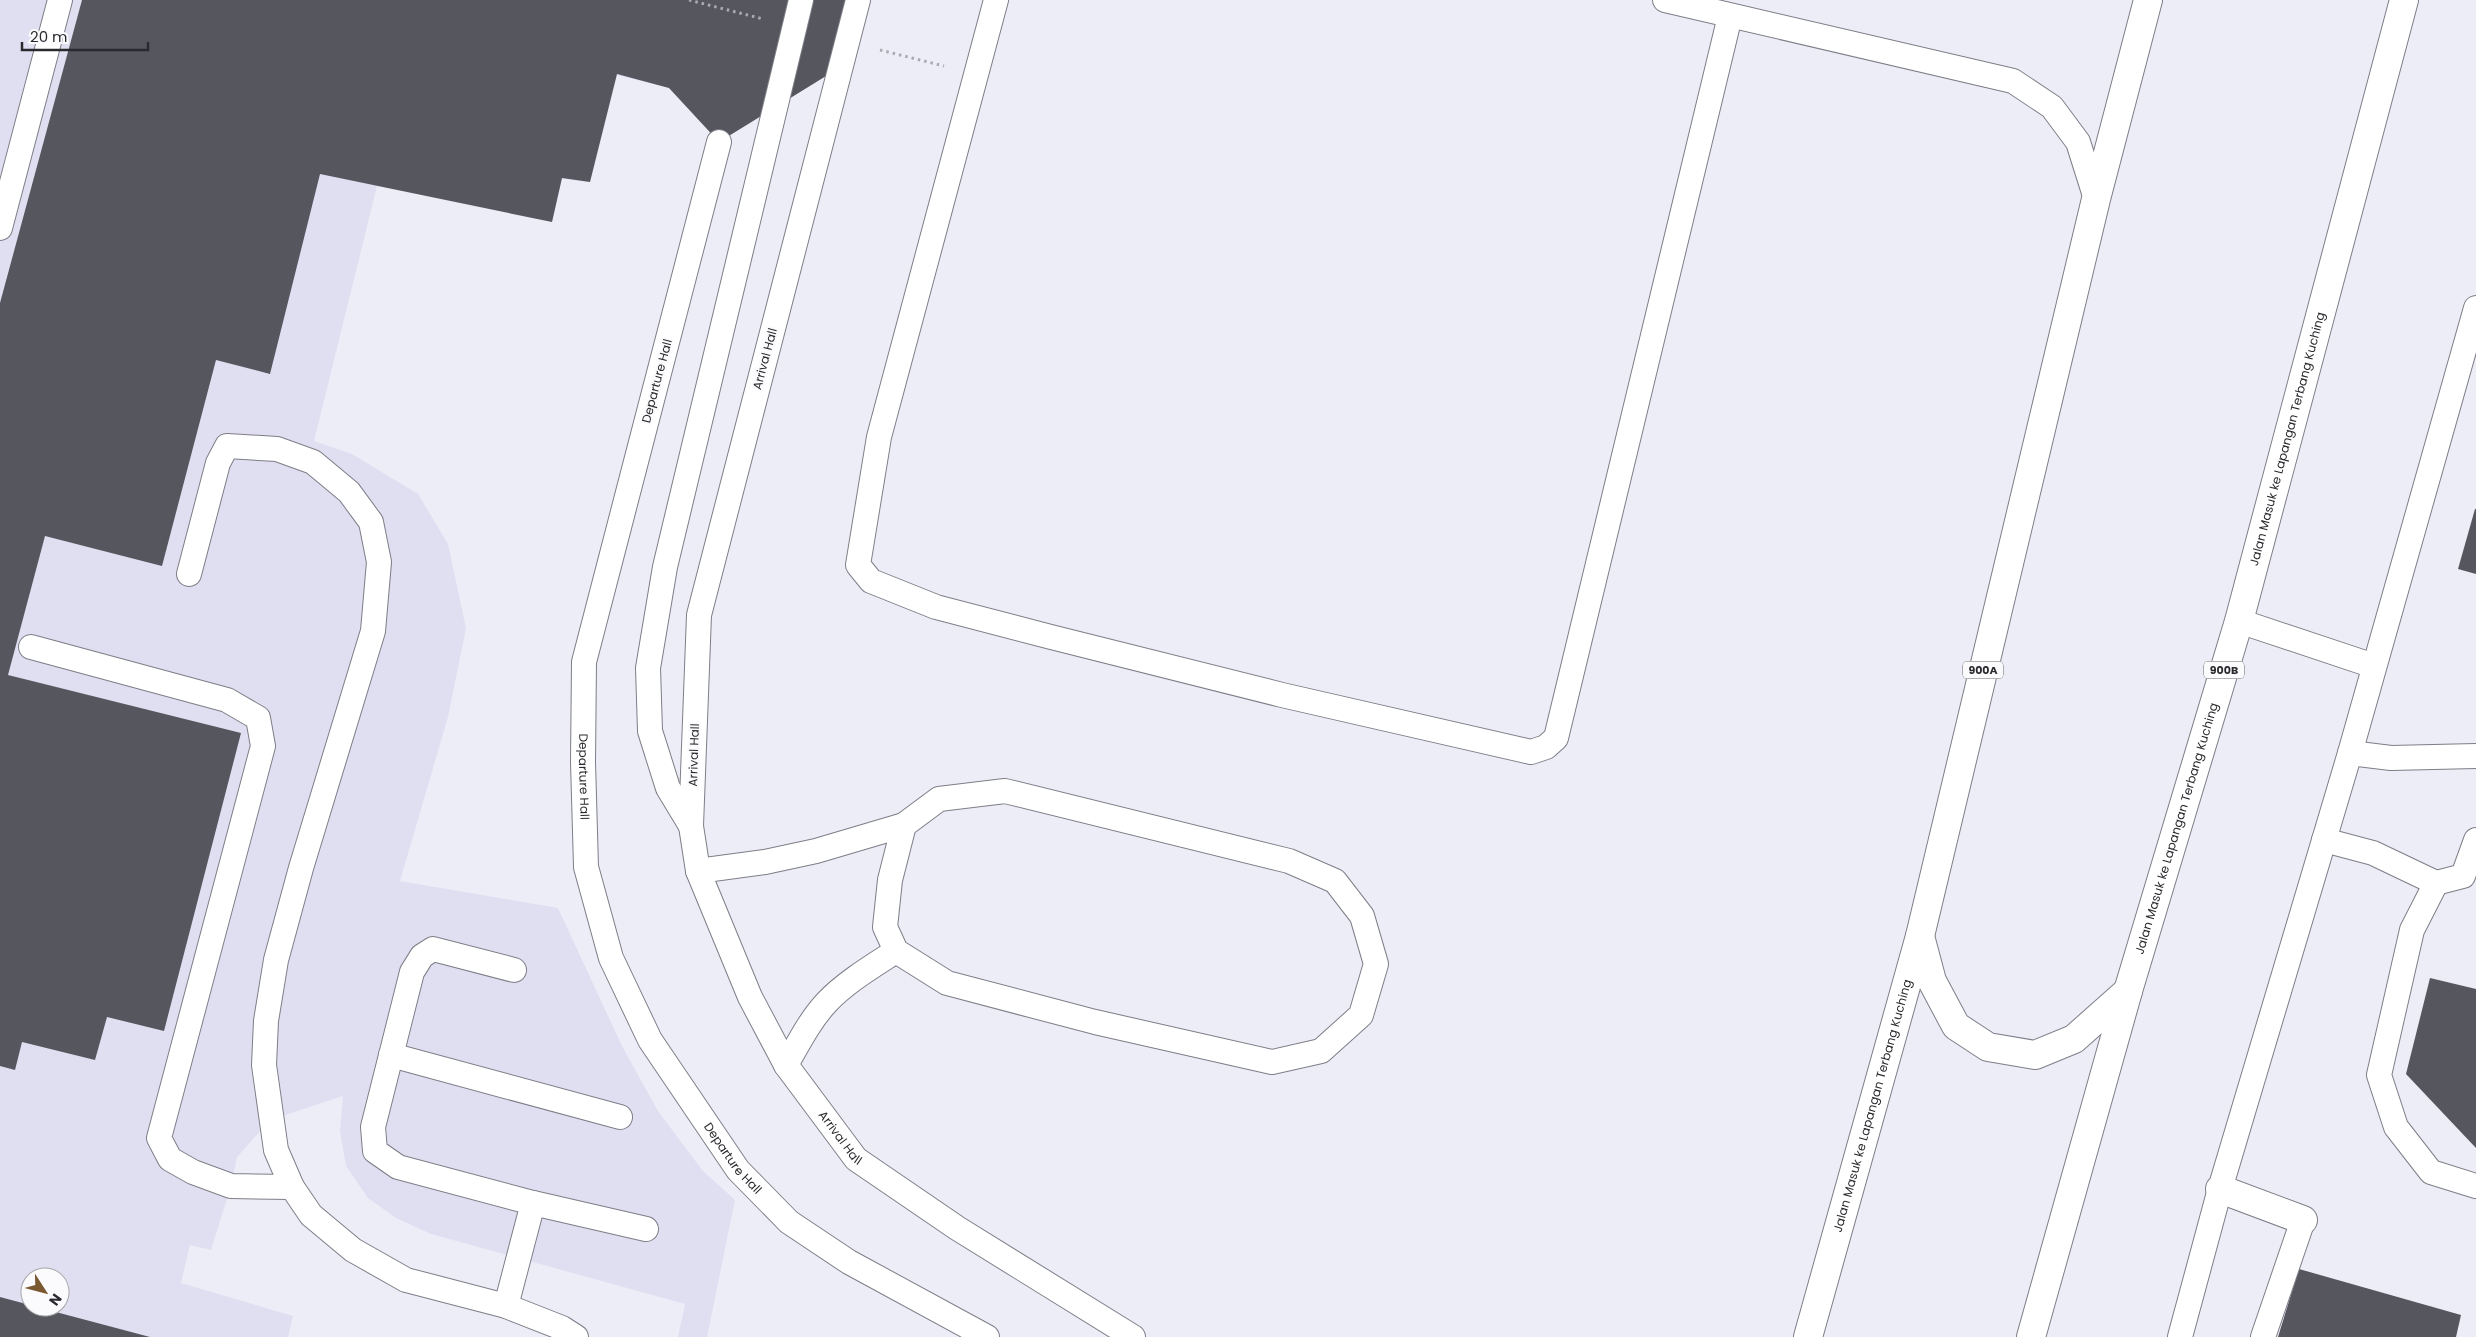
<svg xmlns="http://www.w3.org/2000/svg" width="2476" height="1337" font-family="Poppins,sans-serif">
  <rect width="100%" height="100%" fill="#ededf8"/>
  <!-- built -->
  <path fill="#dfdff1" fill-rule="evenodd" d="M 0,0 L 846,0 L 826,76 L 719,142 L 669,88 L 617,75 L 590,182 L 562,179 L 552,222 L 377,186 L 314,441 L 352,454 L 418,494 L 448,544 L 466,628 L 448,717 L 400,881 L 558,908 L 622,1046 L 658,1111 L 703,1171 L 735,1200 L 707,1337 L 678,1337 L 685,1304 L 431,1234 L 396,1218 L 368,1198 L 346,1166 L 340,1131 L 343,1096 L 270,1120 L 237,1157 L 231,1186 L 211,1250 L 190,1245 L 181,1283 L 293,1316 L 288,1337 L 0,1337 ZM 30,1277 L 60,1277 L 60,1307 L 30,1307 Z"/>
  <!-- building -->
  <g fill="#56565f">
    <path d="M 82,0 L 846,0 L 826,76 L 719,142 L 669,88 L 617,74 L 590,182 L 562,178 L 552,222 L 320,174 L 270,374 L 216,360 L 162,566 L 45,536 L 8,675 L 241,733 L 164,1031 L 107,1017 L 95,1060 L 22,1042 L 15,1070 L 0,1066 L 0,303 Z"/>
    <path d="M 2475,509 L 2476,509 L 2476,574 L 2458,569 Z"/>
    <path d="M 2430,978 L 2476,989 L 2476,1148 L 2406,1074 Z"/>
    <path d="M 2299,1269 L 2461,1315 L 2456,1337 L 2278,1337 Z"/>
    <path d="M 0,1297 L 30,1305 L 30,1307 L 37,1307 L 150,1337 L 0,1337 Z"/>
  </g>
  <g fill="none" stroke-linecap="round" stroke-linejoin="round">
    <defs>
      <g id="service">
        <path id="s1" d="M 858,0 L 699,615 L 691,826 L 698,871 L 750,997 L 786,1065 L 856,1159 L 957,1228 L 1133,1337"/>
        <path d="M 996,0 L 879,437 L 858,565 L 871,581 L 936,607 L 1051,637 L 1282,695 L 1531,752 L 1546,747 L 1556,738 L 1730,16"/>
        <path d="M 1665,0 L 2013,81 L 2052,107 L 2078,142 L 2096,199"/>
        <path id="s2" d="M 719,142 L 584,662 L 583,762 L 586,867 L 611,958 L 650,1040 L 738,1170 L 789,1222 L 849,1262 L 987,1337"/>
        <path d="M 0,228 L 60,0"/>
        <path d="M 189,574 L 218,463 L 227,446 L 277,449 L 313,462 L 349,492 L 371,522 L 379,562 L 373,631 L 301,868 L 276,960 L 266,1021 L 264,1065 L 276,1150 L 292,1187 L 311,1215 L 353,1250 L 406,1280 L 506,1306 L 562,1328 L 576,1337"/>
        <path d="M 2239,621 L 2374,666"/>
        <path d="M 31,647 L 227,700 L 258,718 L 263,746 L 159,1138 L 170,1159 L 193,1172 L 231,1186 L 292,1187"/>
        <path d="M 2350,753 L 2391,758 L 2476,756"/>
        <path d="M 1005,791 L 1289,861 L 1335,881 L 1362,916 L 1376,964 L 1361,1015 L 1321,1051 L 1272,1062 L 1095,1022 L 947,983 L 896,951 L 885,927 L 890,880 L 904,825 L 939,799 Z"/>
        <path d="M 691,826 L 668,788 L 650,731 L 648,668 L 665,567 L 801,0"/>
        <path d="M 2324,840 L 2373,853 L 2436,883 L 2412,930 L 2379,1075 L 2396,1127 L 2431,1172 L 2476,1186"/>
        <path d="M 698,871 L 765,862 L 816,851 L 904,825"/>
        <path d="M 2436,883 L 2463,876 L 2476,840"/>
        <path d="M 514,970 L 433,949 L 422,956 L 412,972 L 373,1127 L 375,1151 L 398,1167 L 533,1203 L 646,1229"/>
        <path d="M 391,1055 L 620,1117"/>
        <path d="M 786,1065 C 798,1044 810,1020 827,1002 C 846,982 873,966 896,951"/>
        <path d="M 506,1306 L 533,1203"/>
        <path d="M 2180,1337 L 2220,1189 L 2350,753 L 2476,308"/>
        <path d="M 2263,1337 L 2303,1220"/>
      </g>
      <path id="minor" d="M 2220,1189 L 2303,1220"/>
      <g id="trunk">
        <path d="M 1920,936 L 1932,981 L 1956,1026 L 1988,1047 L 2035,1055 L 2074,1039 L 2128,991"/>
        <path id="s3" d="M 1808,1337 L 1920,936 L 2096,199 L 2148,0"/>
        <path id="s4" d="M 2031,1337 L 2128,991 L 2239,621 L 2404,0"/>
      </g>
    </defs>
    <!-- service casing -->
    <use href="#service" stroke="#7d7e87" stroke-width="26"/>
    <!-- minor casing -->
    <use href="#minor" stroke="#7d7e87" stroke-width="30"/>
    <!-- trunk casing -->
    <use href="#trunk" stroke="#7d7e87" stroke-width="30"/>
    <!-- path -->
    <g stroke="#aaaab2" stroke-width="3" stroke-dasharray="2.5 4" stroke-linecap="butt">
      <path d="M 689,0 L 763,19"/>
      <path d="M 880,50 L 944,66"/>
    </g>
    <!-- service -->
    <use href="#service" stroke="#fff" stroke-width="24"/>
    <!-- minor -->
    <use href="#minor" stroke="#fff" stroke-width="28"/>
    <!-- trunk -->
    <use href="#trunk" stroke="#fff" stroke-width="28"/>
  </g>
  <g text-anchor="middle" stroke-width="5" stroke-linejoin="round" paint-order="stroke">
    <!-- shield labels -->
    <g fill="#fbfbfd" stroke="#69696c" stroke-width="1">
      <rect x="1963" y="661.5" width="40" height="17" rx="4"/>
      <rect x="2204" y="661.5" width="40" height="17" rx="4"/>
    </g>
    <g font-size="11" font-weight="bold" fill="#2a2a2e">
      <text x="1983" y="674">900A</text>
      <text x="2224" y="674">900B</text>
    </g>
    <!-- street labels -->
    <g font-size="12" fill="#2a2a2e" stroke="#fbfbfd">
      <text transform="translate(765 359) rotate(-75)" y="4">Arrival Hall</text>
      <text transform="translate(657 381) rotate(-75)" y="4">Departure Hall</text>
      <text dy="4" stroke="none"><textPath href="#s4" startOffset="934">Jalan Masuk ke Lapangan Terbang Kuching</textPath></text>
      <text transform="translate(694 755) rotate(-88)" y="4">Arrival Hall</text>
      <text dy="4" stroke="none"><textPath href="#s2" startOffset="652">Departure Hall</textPath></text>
      <text dy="4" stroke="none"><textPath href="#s4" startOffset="529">Jalan Masuk ke Lapangan Terbang Kuching</textPath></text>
      <text dy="4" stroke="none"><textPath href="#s3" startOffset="240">Jalan Masuk ke Lapangan Terbang Kuching</textPath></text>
      <text dy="4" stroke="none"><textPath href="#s1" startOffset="1196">Arrival Hall</textPath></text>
      <text dy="4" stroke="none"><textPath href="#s2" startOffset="1072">Departure Hall</textPath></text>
    </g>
  </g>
  <!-- north arrow -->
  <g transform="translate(45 1292) rotate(126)"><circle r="24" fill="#fbfbfd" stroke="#a7a7aa"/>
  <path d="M0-4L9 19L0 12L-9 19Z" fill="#7a5830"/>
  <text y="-8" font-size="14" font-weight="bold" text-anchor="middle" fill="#2a2a2e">N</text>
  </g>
  <!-- scale -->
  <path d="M22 42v8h126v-8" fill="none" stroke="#2a2a2e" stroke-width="2.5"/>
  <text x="30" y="42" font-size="15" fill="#2a2a2e" stroke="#fbfbfd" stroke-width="4" paint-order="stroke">20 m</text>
</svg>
